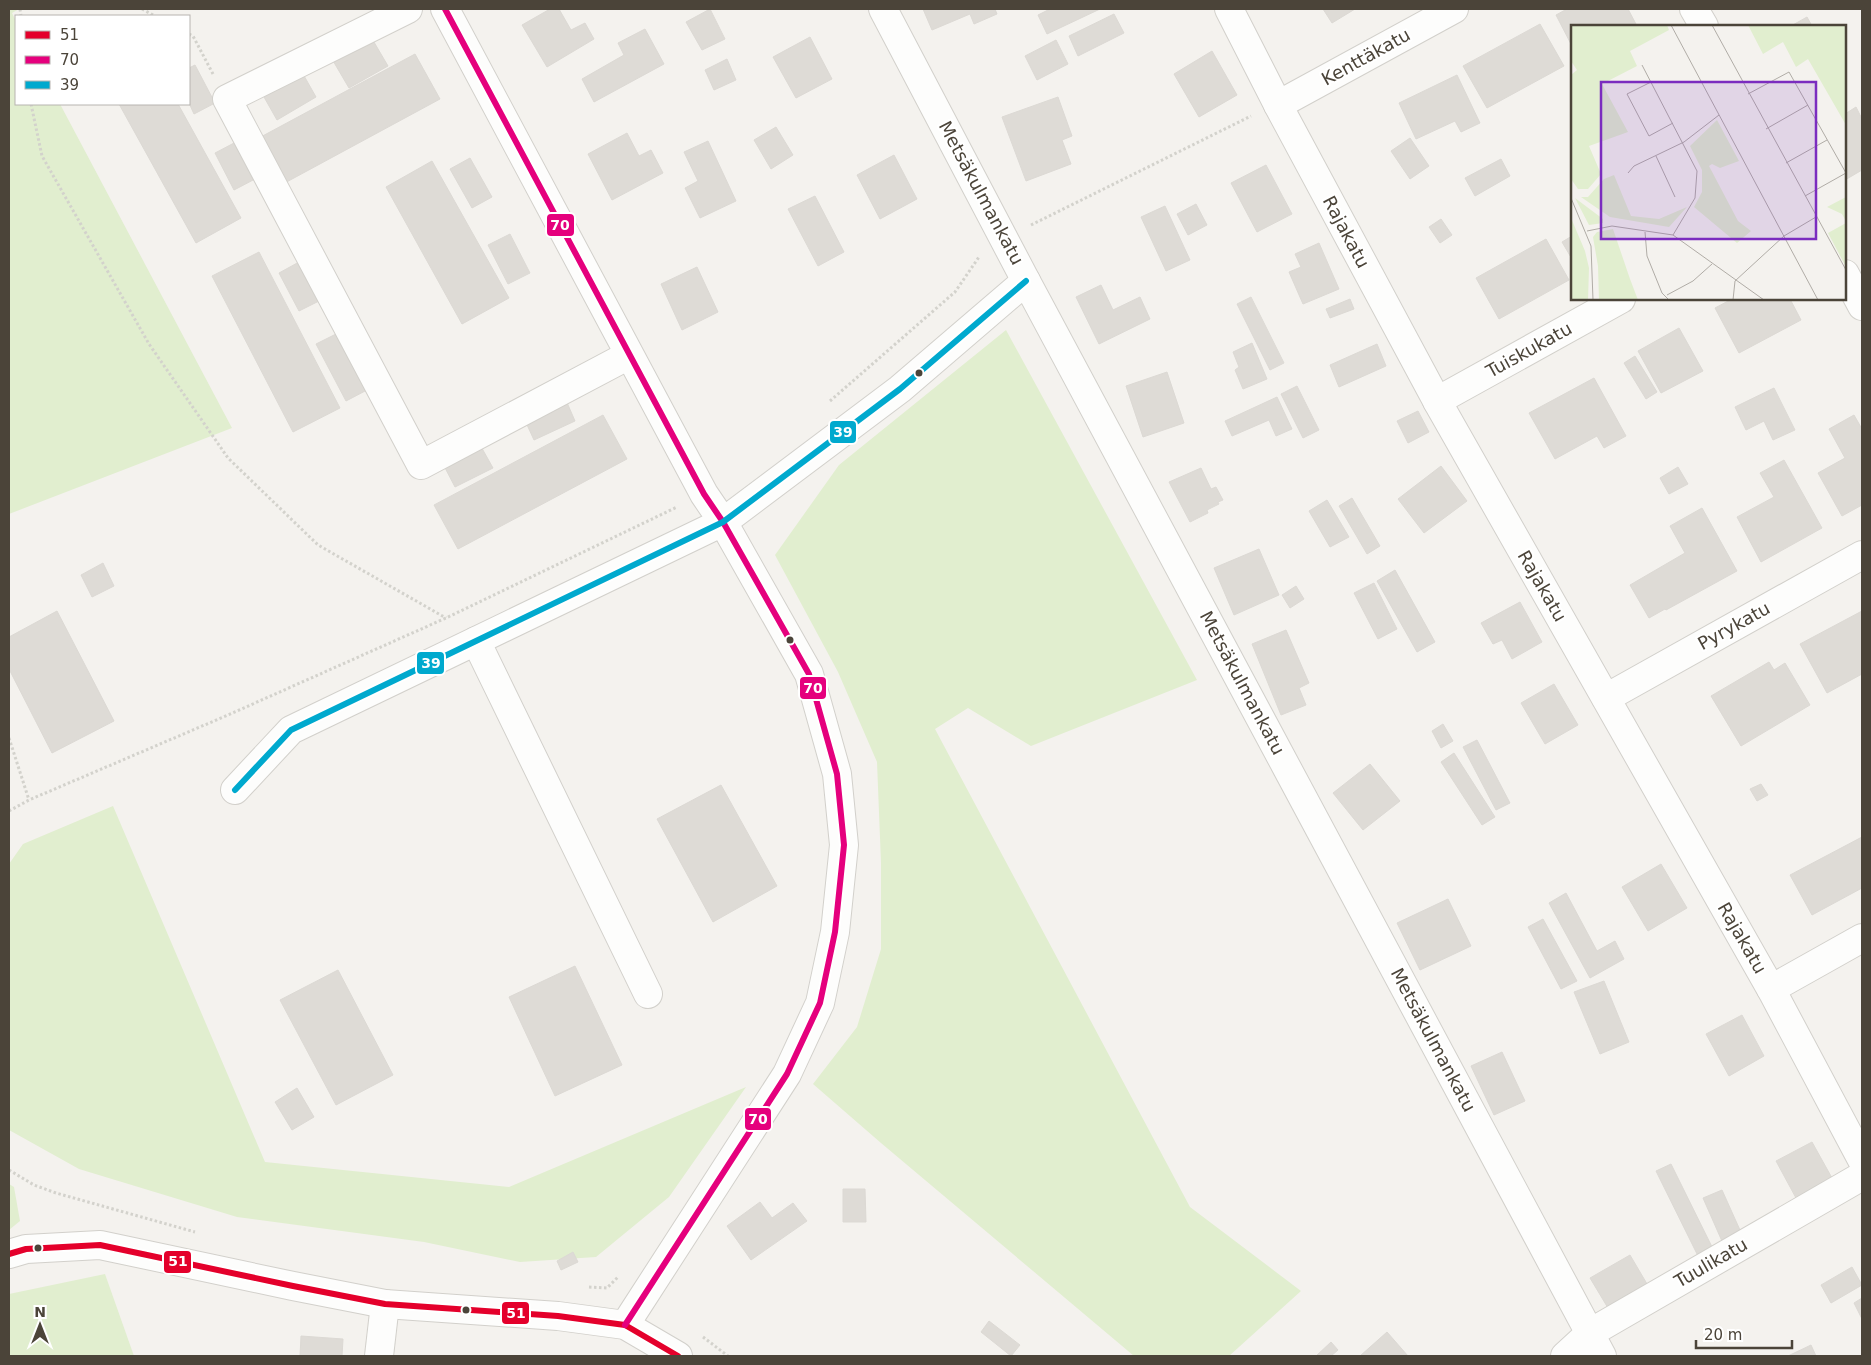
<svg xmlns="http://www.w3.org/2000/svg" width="1871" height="1365" font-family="'DejaVu Sans',sans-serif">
  <rect width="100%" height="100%" fill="#f4f2ee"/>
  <!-- green -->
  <g fill="#e1eecf">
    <path d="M 9,9 L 19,9 L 12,13 L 16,21 L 16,104 L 60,104 L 232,428 L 9,514 Z"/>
    <path d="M 1006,330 L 1197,680 L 1031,746 L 968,708 L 935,729 L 1190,1207 L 1301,1291 L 1229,1356 L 1134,1356 L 881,1143 L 813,1084 L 857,1027 L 881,949 L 881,863 L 877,762 L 838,672 L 775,555 L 839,465 Z"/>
    <path d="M 113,806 L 265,1162 L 509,1187 L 746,1087 L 669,1197 L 596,1257 L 520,1262 L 424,1242 L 237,1217 L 79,1169 L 9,1130 L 9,864 L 23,844 Z"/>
    <path d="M 9,1184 L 14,1187 L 20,1221 L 9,1230 Z"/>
    <path d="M 105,1274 L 134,1356 L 9,1356 L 9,1294 Z"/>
  </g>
  <!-- building -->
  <g fill="#dedbd6" stroke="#dcd9d4">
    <path d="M 550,9 L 559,9 L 571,30 L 585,23 L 594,39 L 547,67 L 522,25 Z"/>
    <path d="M 710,9 L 725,39 L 702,50 L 686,22 Z"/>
    <path d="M 923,9 L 995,9 L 997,14 L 974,24 L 970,14 L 932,30 Z"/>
    <path d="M 1050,9 L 1100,9 L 1047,34 L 1038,15 Z"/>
    <path d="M 1323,9 L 1355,9 L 1332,23 Z"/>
    <path d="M 1567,9 L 1628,9 L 1637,26 L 1572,26 L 1572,46 L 1556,15 Z"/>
    <path d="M 1114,14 L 1124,33 L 1078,56 L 1069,36 Z"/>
    <path d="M 1807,17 L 1812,26 L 1791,26 Z"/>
    <path d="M 1540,24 L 1564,66 L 1487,108 L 1463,66 Z"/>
    <path d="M 645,29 L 664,64 L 594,102 L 582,79 L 624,55 L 618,43 Z"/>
    <path d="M 371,37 L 388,66 L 349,88 L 332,59 Z"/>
    <path d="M 810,37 L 832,79 L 796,98 L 773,57 Z"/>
    <path d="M 1056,40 L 1068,64 L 1037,80 L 1025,56 Z"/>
    <path d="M 1212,51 L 1237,95 L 1199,117 L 1174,74 Z"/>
    <path d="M 415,54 L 440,99 L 281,185 L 257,139 Z"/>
    <path d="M 727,59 L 736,80 L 714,90 L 705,70 Z"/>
    <path d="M 195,65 L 215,103 L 194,114 L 189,103 L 189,68 Z"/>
    <path d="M 303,74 L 316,97 L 277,120 L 264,97 Z"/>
    <path d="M 1457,75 L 1480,123 L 1461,132 L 1455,121 L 1416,139 L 1399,103 Z"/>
    <path d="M 1058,97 L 1072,136 L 1062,140 L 1071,164 L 1026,181 L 1002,117 Z"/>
    <path d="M 119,104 L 178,104 L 241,218 L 196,243 Z"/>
    <path d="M 1856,107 L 1862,119 L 1862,170 L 1845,180 L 1845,114 Z"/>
    <path d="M 776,127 L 793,155 L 771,169 L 754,140 Z"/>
    <path d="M 627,133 L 639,156 L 651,150 L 663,173 L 612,200 L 588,154 Z"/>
    <path d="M 1410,138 L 1429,166 L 1410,179 L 1391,151 Z"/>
    <path d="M 708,141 L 736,201 L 700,218 L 685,188 L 698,181 L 684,152 Z"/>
    <path d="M 236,142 L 255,179 L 234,190 L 215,153 Z"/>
    <path d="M 894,155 L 917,199 L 880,219 L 857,175 Z"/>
    <path d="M 470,158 L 492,197 L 472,208 L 450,169 Z"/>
    <path d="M 1501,159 L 1510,176 L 1475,196 L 1465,178 Z"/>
    <path d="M 432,161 L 509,298 L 462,324 L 386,187 Z"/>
    <path d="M 1266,165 L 1292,214 L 1257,232 L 1231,183 Z"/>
    <path d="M 815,196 L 844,252 L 818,266 L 788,209 Z"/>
    <path d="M 1196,204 L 1207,225 L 1188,235 L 1177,214 Z"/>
    <path d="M 1165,206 L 1190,260 L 1166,271 L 1141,217 Z"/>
    <path d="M 1441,219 L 1452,235 L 1440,243 L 1429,227 Z"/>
    <path d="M 510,234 L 530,273 L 508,284 L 488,245 Z"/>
    <path d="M 1572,236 L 1572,259 L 1562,242 Z"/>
    <path d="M 1546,239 L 1569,280 L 1499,319 L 1476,278 Z"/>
    <path d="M 1319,243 L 1339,289 L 1303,304 L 1289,272 L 1301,267 L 1295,254 Z"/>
    <path d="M 259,252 L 340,408 L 293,432 L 212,276 Z"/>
    <path d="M 299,262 L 319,301 L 299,311 L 279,273 Z"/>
    <path d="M 697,267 L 718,312 L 682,330 L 661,284 Z"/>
    <path d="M 1101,285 L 1113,310 L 1140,297 L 1150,319 L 1099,344 L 1076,297 Z"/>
    <path d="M 1251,297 L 1284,363 L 1270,370 L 1237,304 Z"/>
    <path d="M 1350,299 L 1354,309 L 1330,318 L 1326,309 Z"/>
    <path d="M 1732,299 L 1790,299 L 1801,320 L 1739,353 L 1715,308 Z"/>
    <path d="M 1679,328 L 1703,371 L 1661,393 L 1638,351 Z"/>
    <path d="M 336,334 L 367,390 L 346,401 L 316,344 Z"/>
    <path d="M 1252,343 L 1267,379 L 1243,389 L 1235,370 L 1239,367 L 1233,352 Z"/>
    <path d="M 1377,344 L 1386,366 L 1339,387 L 1330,365 Z"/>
    <path d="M 1635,356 L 1657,392 L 1646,399 L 1624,363 Z"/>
    <path d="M 1167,372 L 1184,423 L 1143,437 L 1126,386 Z"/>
    <path d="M 1594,378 L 1626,436 L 1604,448 L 1597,436 L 1555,459 L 1529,413 Z"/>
    <path d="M 1297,386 L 1319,430 L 1303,438 L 1281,394 Z"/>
    <path d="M 1774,388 L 1795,430 L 1773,440 L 1764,421 L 1746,430 L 1735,407 Z"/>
    <path d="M 1277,397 L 1292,429 L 1276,436 L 1269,420 L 1232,436 L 1225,421 Z"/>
    <path d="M 565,398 L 575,421 L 534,440 L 523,416 Z"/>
    <path d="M 1418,411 L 1429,432 L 1408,443 L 1397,421 Z"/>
    <path d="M 603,415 L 627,459 L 458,549 L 434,505 Z"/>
    <path d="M 1854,415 L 1862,429 L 1862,505 L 1842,516 L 1818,473 L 1845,458 L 1829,429 Z"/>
    <path d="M 479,443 L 493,468 L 455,487 L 442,462 Z"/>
    <path d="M 1784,460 L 1822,528 L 1761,562 L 1737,517 L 1774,497 L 1760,473 Z"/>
    <path d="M 1441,466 L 1467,501 L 1424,533 L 1398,499 Z"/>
    <path d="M 1678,467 L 1688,484 L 1669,494 L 1660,478 Z"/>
    <path d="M 1201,468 L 1211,489 L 1216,487 L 1223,500 L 1218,502 L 1219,504 L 1207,510 L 1208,513 L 1190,522 L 1169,482 Z"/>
    <path d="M 1352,498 L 1380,546 L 1367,554 L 1339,506 Z"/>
    <path d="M 1327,500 L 1349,537 L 1330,547 L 1309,511 Z"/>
    <path d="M 1702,508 L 1737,571 L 1666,610 L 1665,609 L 1649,618 L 1630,585 L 1685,553 L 1670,526 Z"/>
    <path d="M 1259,549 L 1279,595 L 1234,615 L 1214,568 Z"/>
    <path d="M 103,563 L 114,586 L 92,597 L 81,575 Z"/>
    <path d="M 1395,570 L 1435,642 L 1417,652 L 1377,581 Z"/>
    <path d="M 1374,583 L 1397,629 L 1378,639 L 1354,593 Z"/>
    <path d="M 1296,586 L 1304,599 L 1290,608 L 1282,595 Z"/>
    <path d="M 1520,602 L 1542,642 L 1512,659 L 1502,640 L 1493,644 L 1481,623 Z"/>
    <path d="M 57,611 L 114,721 L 52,753 L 9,669 L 9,637 Z"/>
    <path d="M 1862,611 L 1862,674 L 1827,693 L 1800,644 Z"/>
    <path d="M 1286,630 L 1309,683 L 1299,688 L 1306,705 L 1281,715 L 1252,644 Z"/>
    <path d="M 1769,662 L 1774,670 L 1785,663 L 1810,705 L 1741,746 L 1711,696 Z"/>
    <path d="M 1554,684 L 1578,725 L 1545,744 L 1521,703 Z"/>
    <path d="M 1443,724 L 1453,741 L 1441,748 L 1432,731 Z"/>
    <path d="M 1477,740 L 1510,803 L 1496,810 L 1463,747 Z"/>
    <path d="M 1454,753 L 1495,817 L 1482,825 L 1441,762 Z"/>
    <path d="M 1370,764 L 1400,801 L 1363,830 L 1333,793 Z"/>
    <path d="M 1761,784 L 1768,795 L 1757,801 L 1750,789 Z"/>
    <path d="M 721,785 L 777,886 L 713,922 L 657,819 Z"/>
    <path d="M 1862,837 L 1862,888 L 1812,915 L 1790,875 Z"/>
    <path d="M 1661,864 L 1687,908 L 1648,931 L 1622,887 Z"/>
    <path d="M 1566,893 L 1597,951 L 1615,941 L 1624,959 L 1590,978 L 1549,903 Z"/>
    <path d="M 1448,899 L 1471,946 L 1420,970 L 1397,923 Z"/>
    <path d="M 1543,919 L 1577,981 L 1561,989 L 1528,927 Z"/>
    <path d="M 575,966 L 622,1065 L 555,1096 L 509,997 Z"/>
    <path d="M 338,970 L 393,1075 L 336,1105 L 280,1000 Z"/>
    <path d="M 1604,981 L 1629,1042 L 1600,1054 L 1574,992 Z"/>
    <path d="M 1742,1015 L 1764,1056 L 1729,1076 L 1706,1034 Z"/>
    <path d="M 1502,1052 L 1525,1101 L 1494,1115 L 1471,1066 Z"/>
    <path d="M 297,1088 L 314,1117 L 292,1130 L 275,1102 Z"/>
    <path d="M 1812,1142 L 1832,1178 L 1796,1198 L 1776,1161 Z"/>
    <path d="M 1671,1164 L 1716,1255 L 1701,1262 L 1656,1171 Z"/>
    <path d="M 843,1189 L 865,1189 L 866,1222 L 843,1222 Z"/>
    <path d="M 1722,1190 L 1744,1239 L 1725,1248 L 1703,1198 Z"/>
    <path d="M 760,1202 L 772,1218 L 793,1203 L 807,1221 L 751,1260 L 727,1226 Z"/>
    <path d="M 573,1252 L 578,1262 L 561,1270 L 557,1261 Z"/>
    <path d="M 1630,1255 L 1650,1289 L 1611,1313 L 1590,1278 Z"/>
    <path d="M 1852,1267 L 1862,1285 L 1831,1303 L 1821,1285 Z"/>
    <path d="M 1862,1298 L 1862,1319 L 1854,1303 Z"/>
    <path d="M 989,1321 L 1020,1345 L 1011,1356 L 981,1332 Z"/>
    <path d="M 1387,1332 L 1408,1356 L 1360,1356 Z"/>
    <path d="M 301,1336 L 343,1339 L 342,1356 L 300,1356 Z"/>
    <path d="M 1331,1342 L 1338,1350 L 1331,1356 L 1316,1356 Z"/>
    <path d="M 1811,1345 L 1816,1356 L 1788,1356 Z"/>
  </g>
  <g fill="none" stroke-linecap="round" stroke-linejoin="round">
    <defs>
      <g id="minor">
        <path d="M 408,9 L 227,99 L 421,465 L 629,355"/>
        <path d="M 445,9 L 704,494 L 723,522 L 809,674 L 837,774 L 844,845 L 835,932 L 820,1003 L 787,1074 L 625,1325"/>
        <path d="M 883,9 L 1026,281 L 1602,1356"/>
        <path d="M 1229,9 L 1278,105 L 1437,401 L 1771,989 L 1862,1160"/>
        <path d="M 1694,9 L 1704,26"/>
        <path d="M 1278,105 L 1454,9"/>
        <path d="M 1845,274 L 1862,306"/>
        <path d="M 1437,401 L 1621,299"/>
        <path d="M 476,641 L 648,994"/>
        <path d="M 1606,698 L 1862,555"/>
        <path d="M 235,790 L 291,730 L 723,522 L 900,389 L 1026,281"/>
        <path d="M 1771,989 L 1862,938"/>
        <path d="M 9,1254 L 26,1249 L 100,1245 L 293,1286 L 385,1304 L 558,1316 L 625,1325 L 678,1356"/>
        <path d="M 379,1356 L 385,1304"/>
        <path d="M 1565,1356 L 1590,1333 L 1862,1176"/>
      </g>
    </defs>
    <!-- minor casing -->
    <use href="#minor" stroke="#d2d0cb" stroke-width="30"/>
    <!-- path -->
    <g stroke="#d3d2cc" stroke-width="3" stroke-dasharray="2.5 2.5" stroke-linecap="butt">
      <path d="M 20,9 L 21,16"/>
      <path d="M 142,9 L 155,16"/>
      <path d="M 189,34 L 193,36 L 213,74"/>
      <path d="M 31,104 L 42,156 L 149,344 L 228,458 L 318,545 L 446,618"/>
      <path d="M 1031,225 L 1251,116"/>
      <path d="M 830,401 L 955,292 L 979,257"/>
      <path d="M 9,738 L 29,800"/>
      <path d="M 9,811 L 29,800 L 228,715 L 446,618 L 677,507"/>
      <path d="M 9,1170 L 34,1185 L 56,1193 L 195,1232"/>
      <path d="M 589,1287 L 607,1288 L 618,1277"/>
      <path d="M 703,1337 L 728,1356"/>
    </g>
    <!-- minor -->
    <use href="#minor" stroke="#fdfdfc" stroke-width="28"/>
    <defs>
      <path id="bus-1" d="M 9,1254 L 26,1249 L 100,1245 L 293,1286 L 385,1304 L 558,1316 L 625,1325 L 678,1356"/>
      <path id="bus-2" d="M 445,9 L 704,494 L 723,522 L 809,674 L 837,774 L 844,845 L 835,932 L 820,1003 L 787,1074 L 625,1325"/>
      <path id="bus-3" d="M 235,790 L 291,730 L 723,522 L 900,389 L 1026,281"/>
    </defs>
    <!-- bus-1 casing -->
    <use href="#bus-1" stroke="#fff" stroke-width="10"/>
    <!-- bus-2 casing -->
    <use href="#bus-2" stroke="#fff" stroke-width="10"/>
    <!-- bus-3 casing -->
    <use href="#bus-3" stroke="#fff" stroke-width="10"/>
    <!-- bus-1 -->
    <use href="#bus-1" stroke="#e4002b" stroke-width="6"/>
    <!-- bus-2 -->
    <use href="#bus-2" stroke="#e5007d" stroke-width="6"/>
    <!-- bus-3 -->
    <use href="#bus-3" stroke="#00a9ce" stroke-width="6"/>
  </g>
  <!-- markers -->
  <g fill="#4b4439" stroke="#fff" stroke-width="2">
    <circle cx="919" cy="373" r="4.5"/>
    <circle cx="790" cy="640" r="4.5"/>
    <circle cx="38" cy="1248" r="4.5"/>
    <circle cx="466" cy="1310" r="4.5"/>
  </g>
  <g text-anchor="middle" stroke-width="4.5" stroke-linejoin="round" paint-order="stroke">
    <!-- street labels -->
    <g font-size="18" fill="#4b4439" stroke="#fff">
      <text transform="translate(1366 57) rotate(-29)" y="6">Kenttäkatu</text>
      <text transform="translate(981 193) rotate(62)" y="6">Metsäkulmankatu</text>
      <text transform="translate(1346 232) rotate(62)" y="6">Rajakatu</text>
      <text transform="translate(1529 350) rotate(-29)" y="6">Tuiskukatu</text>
      <text transform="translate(1542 586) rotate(60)" y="6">Rajakatu</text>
      <text transform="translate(1734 626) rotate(-29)" y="6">Pyrykatu</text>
      <text transform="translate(1242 683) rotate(62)" y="6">Metsäkulmankatu</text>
      <text transform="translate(1742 938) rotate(60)" y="6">Rajakatu</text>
      <text transform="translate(1433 1040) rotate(62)" y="6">Metsäkulmankatu</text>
      <text transform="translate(1711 1263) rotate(-30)" y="6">Tuulikatu</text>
    </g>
  </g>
  <!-- overview -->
  <g transform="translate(1571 25)">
    <rect width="275" height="275" fill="#f4f2ee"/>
    <path d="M 0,0 L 96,0 L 98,5 L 59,26 L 66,41 L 31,59 L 57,107 L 18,121 L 30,149 L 17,164 L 7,164 L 0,154 L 0,50 L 6,45 L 0,36 ZM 177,0 L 275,0 L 275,100 L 237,34 L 225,42 L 212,17 L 192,29 ZM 146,95 L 168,136 L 149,143 L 141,139 L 138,141 L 167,196 L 180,206 L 166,218 L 123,182 L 131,167 L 131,145 L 119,121 ZM 43,150 L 60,191 L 88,194 L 116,182 L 98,202 L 39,192 L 10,172 L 17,172 L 33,154 ZM 275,172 L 275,196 L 271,189 L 256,182 ZM 4,173 L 32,194 L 32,198 L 18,200 ZM 0,193 L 14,226 L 18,243 L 17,275 L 0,275 ZM 275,198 L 275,242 L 257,208 ZM 42,204 L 59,254 L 67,275 L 28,275 L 27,241 L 22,212 L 26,207 Z" fill="#e1eecf"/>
    <path fill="none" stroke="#b0aca6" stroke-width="1" d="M 100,0 L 247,275M 141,0 L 275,245M 71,40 L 126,146 L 124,173 L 102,210M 80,57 L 56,69 L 78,111 L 102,98M 177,69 L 218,47 L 275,148M 195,104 L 237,80M 85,131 L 104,172M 215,138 L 256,115M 57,148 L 63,141 L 113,117 L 148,90M 234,171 L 275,148M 0,173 L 20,221 L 22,275M 16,206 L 41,201 L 102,210 L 193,275M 74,207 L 76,231 L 91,268 L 98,275M 96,270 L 122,256 L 141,239M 162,275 L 164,256 L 213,211 L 245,192"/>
    <path fill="#7b2cbf" fill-opacity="0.15" stroke="#7b2cbf" stroke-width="2.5" d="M 30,57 L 245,57 L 245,214 L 30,214 Z"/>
    <rect width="275" height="275" fill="none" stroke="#4b4439" stroke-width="2.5"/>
  </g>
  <g stroke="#fff" stroke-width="2">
    <rect x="546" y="213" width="29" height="24" rx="5" fill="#e5007d"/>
    <rect x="829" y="420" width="28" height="24" rx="5" fill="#00a9ce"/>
    <rect x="416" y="651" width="29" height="24" rx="5" fill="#00a9ce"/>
    <rect x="799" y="676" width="28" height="24" rx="5" fill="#e5007d"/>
    <rect x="744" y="1107" width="28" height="24" rx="5" fill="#e5007d"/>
    <rect x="163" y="1250" width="29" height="24" rx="5" fill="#e4002b"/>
    <rect x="501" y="1301" width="29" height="24" rx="5" fill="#e4002b"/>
  </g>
  <g font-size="14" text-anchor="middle" font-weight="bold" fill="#fff">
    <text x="560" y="230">70</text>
    <text x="843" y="437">39</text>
    <text x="431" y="668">39</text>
    <text x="813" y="693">70</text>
    <text x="758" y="1124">70</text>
    <text x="178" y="1266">51</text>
    <text x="516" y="1318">51</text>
  </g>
  <!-- border -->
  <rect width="1871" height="1365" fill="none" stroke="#4b4439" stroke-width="20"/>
  <!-- legend -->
  <rect x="15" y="15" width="175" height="90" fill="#ffffff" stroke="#b7b4b0"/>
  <rect x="25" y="31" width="25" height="8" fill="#e4002b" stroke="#b7b4b0"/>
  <text x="60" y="40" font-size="15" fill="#4b4439">51</text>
  <rect x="25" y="56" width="25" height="8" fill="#e5007d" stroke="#b7b4b0"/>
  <text x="60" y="65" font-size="15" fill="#4b4439">70</text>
  <rect x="25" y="81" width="25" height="8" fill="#00a9ce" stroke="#b7b4b0"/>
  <text x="60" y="90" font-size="15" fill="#4b4439">39</text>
  <!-- north arrow -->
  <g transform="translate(40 1325)" stroke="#ffffff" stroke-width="4" paint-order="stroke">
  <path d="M0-4L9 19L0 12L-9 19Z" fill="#4b4439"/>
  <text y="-8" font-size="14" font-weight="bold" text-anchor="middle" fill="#4b4439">N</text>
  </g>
  <!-- scale -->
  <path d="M1696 1340v8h96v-8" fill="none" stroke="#4b4439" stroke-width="2.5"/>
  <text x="1704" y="1340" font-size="15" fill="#4b4439" stroke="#ffffff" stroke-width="4" paint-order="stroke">20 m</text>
</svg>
